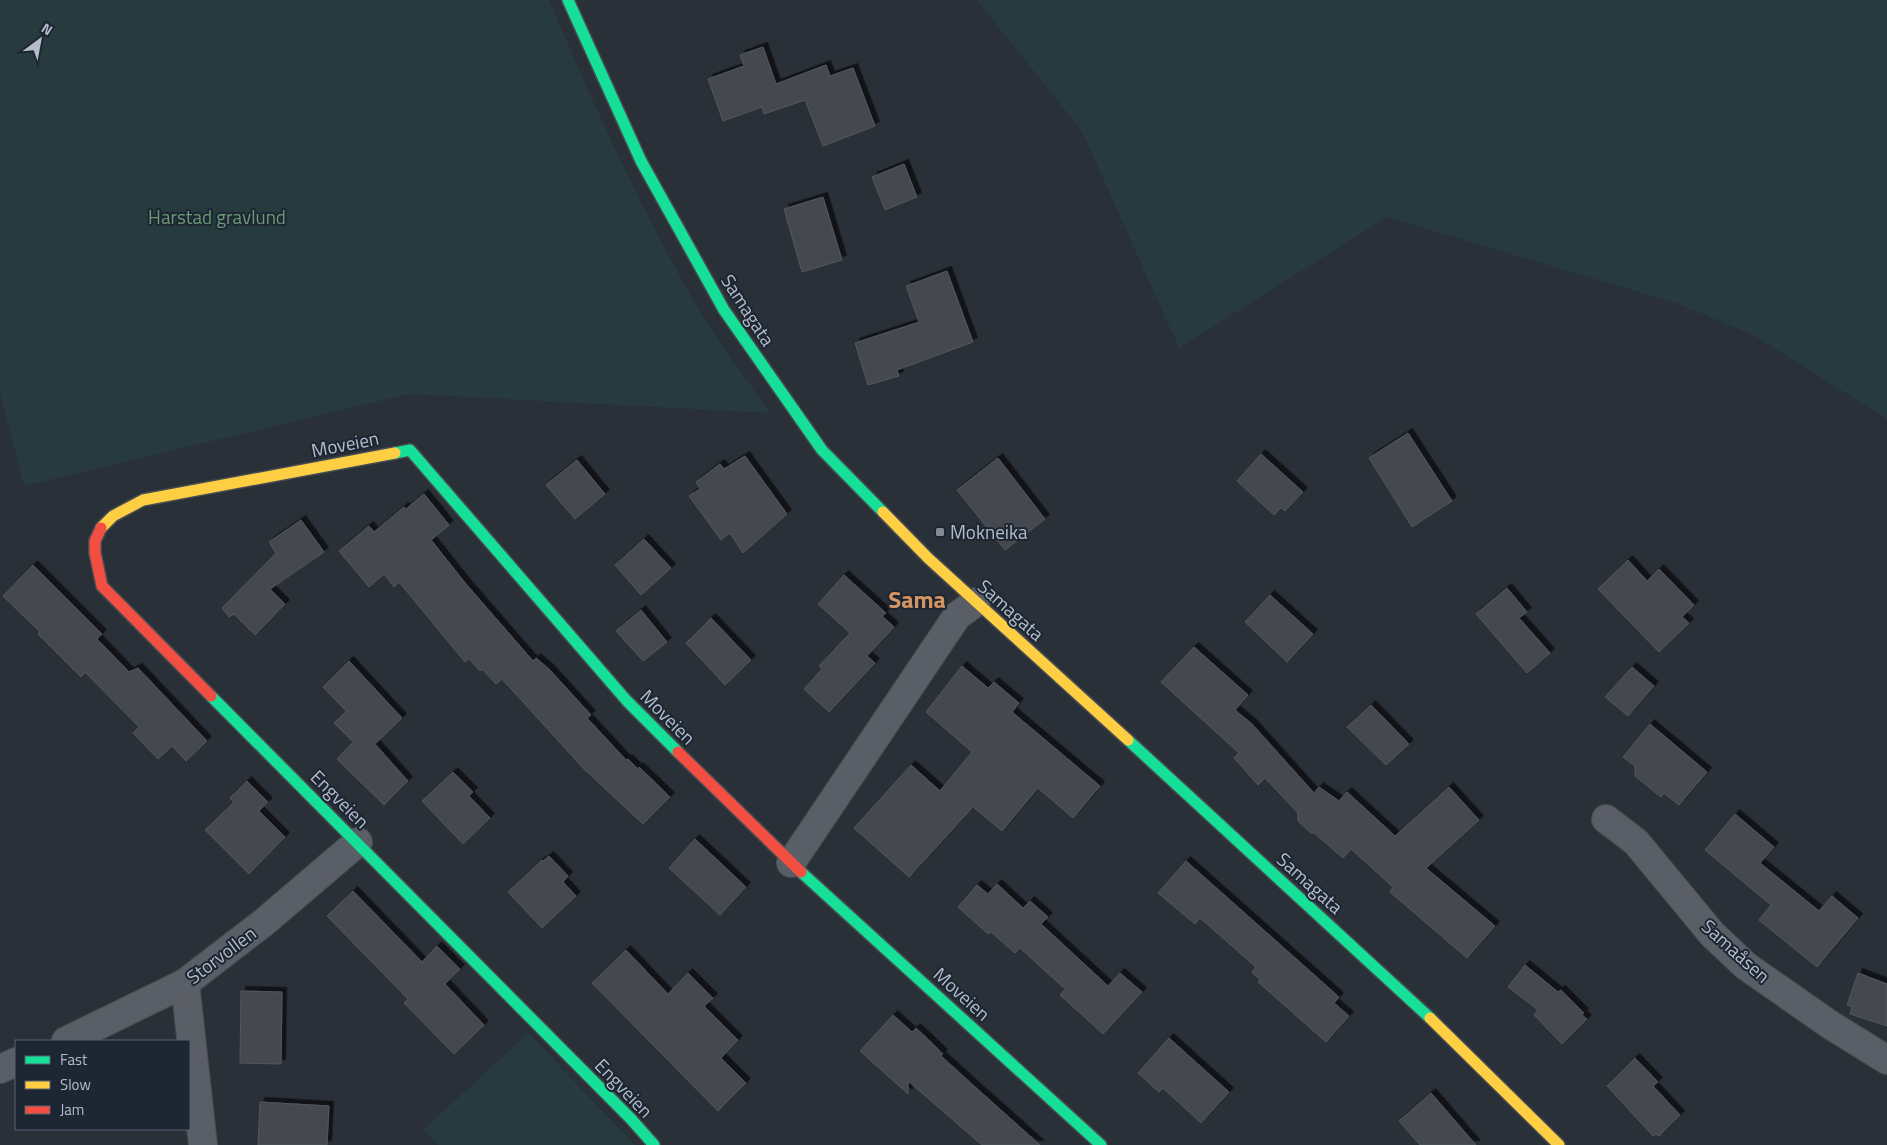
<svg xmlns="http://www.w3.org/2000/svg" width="1887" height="1145" font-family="'Titillium Web',sans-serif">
  <defs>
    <filter id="shadow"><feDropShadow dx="4.5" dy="-4.5" stdDeviation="0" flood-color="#0009"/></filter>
  </defs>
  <rect width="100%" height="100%" fill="#2a3038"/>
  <!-- green -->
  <g fill="#273a3e">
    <path d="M 0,0 L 549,0 C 593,103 639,206 695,303 C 717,341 745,377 770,413 L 409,394 L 24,486 L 0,392 Z"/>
    <path d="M 977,0 L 1887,0 L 1887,419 L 1755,336 L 1679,304 L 1387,217 L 1179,348 L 1082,131 Z"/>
    <path d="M 528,1033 L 635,1145 L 439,1145 L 423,1130 Z"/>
  </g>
  <!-- building -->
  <g fill="#444950" stroke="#52575f" filter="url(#shadow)">
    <path d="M 763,47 L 776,84 L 826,65 L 830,76 L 853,68 L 875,126 L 823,146 L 805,100 L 764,114 L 762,107 L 723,121 L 708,79 L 744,66 L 740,55 Z"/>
    <path d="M 904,164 L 917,197 L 885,210 L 872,177 Z"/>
    <path d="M 823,197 L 842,260 L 802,272 L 784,209 Z"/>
    <path d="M 947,271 L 973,342 L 897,370 L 899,376 L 868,385 L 855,343 L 919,322 L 906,286 Z"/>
    <path d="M 1408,433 L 1452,501 L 1412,527 L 1369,458 Z"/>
    <path d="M 1261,454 L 1303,492 L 1285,511 L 1281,508 L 1274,515 L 1237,481 Z"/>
    <path d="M 745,456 L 787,514 L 743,553 L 730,533 L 721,540 L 689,496 L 700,489 L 696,482 L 720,464 L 724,469 Z"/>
    <path d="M 998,458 L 1045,519 L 1005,550 L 957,490 Z"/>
    <path d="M 577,460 L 605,494 L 575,519 L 546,485 Z"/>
    <path d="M 424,494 L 449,525 L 431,540 L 466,584 L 533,661 L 536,658 L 549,669 L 591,715 L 587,718 L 626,760 L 628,759 L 638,769 L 639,767 L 670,797 L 643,824 L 584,769 L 502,679 L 496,684 L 482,669 L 480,671 L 469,659 L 465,662 L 399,582 L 394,587 L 384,574 L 369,587 L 339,551 L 369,526 L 374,532 L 404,507 L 406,509 Z"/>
    <path d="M 301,520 L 324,552 L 270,589 L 285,604 L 255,635 L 234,614 L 229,617 L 222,608 L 276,553 L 269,542 Z"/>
    <path d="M 644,539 L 671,568 L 641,595 L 615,565 Z"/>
    <path d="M 1628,560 L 1647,581 L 1659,569 L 1694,605 L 1682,617 L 1689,623 L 1659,652 L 1598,589 Z"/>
    <path d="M 33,565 L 102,634 L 97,639 L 129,672 L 138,668 L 207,741 L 186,761 L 172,746 L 158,759 L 133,733 L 139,727 L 85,672 L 81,677 L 38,634 L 40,632 L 3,596 Z"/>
    <path d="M 844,575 L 886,613 L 882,616 L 894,627 L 867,656 L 875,663 L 829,712 L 804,689 L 822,669 L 819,666 L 850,633 L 818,604 Z"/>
    <path d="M 1507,588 L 1527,612 L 1519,618 L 1550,653 L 1527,673 L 1476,614 Z"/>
    <path d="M 1270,595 L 1313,634 L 1287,662 L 1245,622 Z"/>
    <path d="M 641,610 L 667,642 L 643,661 L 616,631 Z"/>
    <path d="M 711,618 L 751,660 L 725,685 L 686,643 Z"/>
    <path d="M 1194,647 L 1248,695 L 1235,710 L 1252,724 L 1314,793 L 1319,787 L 1339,801 L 1347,792 L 1395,836 L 1449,787 L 1479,820 L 1426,868 L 1495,926 L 1467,958 L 1390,892 L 1393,887 L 1351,849 L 1343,858 L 1314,833 L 1311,833 L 1298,821 L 1298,813 L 1265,778 L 1258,785 L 1234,758 L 1239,753 L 1161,682 Z"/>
    <path d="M 349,661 L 402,718 L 375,744 L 408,781 L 384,805 L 337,759 L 353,742 L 334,723 L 346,711 L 323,687 Z"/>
    <path d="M 962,666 L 988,688 L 994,682 L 1019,703 L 1012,712 L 1100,786 L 1073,818 L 1038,788 L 1002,831 L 973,807 L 909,877 L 854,828 L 911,765 L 940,791 L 972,752 L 926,712 Z"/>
    <path d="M 1632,667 L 1654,686 L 1628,716 L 1605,697 Z"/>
    <path d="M 1371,705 L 1409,744 L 1386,765 L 1347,727 Z"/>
    <path d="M 1650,724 L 1707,772 L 1679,805 L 1664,793 L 1661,797 L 1635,776 L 1635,766 L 1623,757 Z"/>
    <path d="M 453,772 L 473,792 L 469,796 L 490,818 L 463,844 L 422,801 Z"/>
    <path d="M 247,781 L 268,802 L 259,811 L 285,837 L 249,874 L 205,830 L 234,802 L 230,798 Z"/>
    <path d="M 1735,814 L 1774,847 L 1760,863 L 1819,911 L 1832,896 L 1858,918 L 1817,967 L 1759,920 L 1771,905 L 1705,850 Z"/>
    <path d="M 695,839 L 746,887 L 720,915 L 669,868 Z"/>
    <path d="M 549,856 L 568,876 L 563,882 L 576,896 L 542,928 L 508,892 L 542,860 L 543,861 Z"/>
    <path d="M 1186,861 L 1339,997 L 1334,1003 L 1349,1016 L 1326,1042 L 1258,982 L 1260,980 L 1252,972 L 1256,967 L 1200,918 L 1195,924 L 1158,893 Z"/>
    <path d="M 997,884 L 1023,908 L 1030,901 L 1048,917 L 1041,924 L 1108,986 L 1120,973 L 1142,992 L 1103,1034 L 1060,995 L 1065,989 L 1020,948 L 1015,953 L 991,932 L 988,934 L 958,907 L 977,885 L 988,894 Z"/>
    <path d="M 353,891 L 422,962 L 437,946 L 460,969 L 445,984 L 484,1025 L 454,1054 L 404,1003 L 408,999 L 327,916 Z"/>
    <path d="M 626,950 L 668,994 L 688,973 L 713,998 L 704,1006 L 738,1040 L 721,1058 L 746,1083 L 718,1111 L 592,983 Z"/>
    <path d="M 1525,965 L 1558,992 L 1561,990 L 1584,1013 L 1582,1015 L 1587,1019 L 1562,1044 L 1534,1015 L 1538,1010 L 1508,987 Z"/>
    <path d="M 1858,973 L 1887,984 L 1887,1026 L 1850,1014 L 1852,1007 L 1847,1005 Z"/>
    <path d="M 241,991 L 282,992 L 281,1064 L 240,1063 Z"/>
    <path d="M 893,1015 L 912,1032 L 916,1028 L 935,1046 L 943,1054 L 941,1056 L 974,1086 L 1040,1145 L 982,1145 L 908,1081 L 908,1094 L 860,1051 Z"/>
    <path d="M 1169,1038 L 1229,1092 L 1201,1123 L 1163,1088 L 1159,1092 L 1138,1073 Z"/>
    <path d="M 1635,1058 L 1658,1082 L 1653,1086 L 1680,1115 L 1659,1136 L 1656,1134 L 1653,1136 L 1607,1086 Z"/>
    <path d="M 1431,1093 L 1476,1145 L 1420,1145 L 1399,1121 Z"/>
    <path d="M 260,1102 L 329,1106 L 327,1145 L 258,1145 Z"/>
  </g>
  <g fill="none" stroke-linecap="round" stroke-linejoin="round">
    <defs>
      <g id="street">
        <path d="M 1606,819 L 1636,842 L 1712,934 L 1746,966 L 1829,1024 L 1887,1060"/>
        <path d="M 791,863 L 957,616 L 976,602"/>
        <path d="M 185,983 L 203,1145"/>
        <path d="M 66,1041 L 185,983 L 263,923 L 358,842"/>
        <path d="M 0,1069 L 16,1062"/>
      </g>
      <g id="fast">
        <path d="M 568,0 L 641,161 L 724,310 L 822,450 L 883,512"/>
        <path d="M 395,453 L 410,450 L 627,701 L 678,752"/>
        <path d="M 211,696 L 631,1119 L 654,1145"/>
        <path d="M 1128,740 L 1430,1018"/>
        <path d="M 801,872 L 1101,1145"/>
      </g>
      <g id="slow">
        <path d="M 883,512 L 928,558 L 1128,740"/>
        <path d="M 101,528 L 113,516 L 143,500 L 395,453"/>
        <path d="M 1430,1018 L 1559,1145"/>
      </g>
      <g id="jam">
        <path d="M 101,528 L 95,541 L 95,553 L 102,586 L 211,696"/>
        <path d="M 678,752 L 801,872"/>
      </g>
    </defs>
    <!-- street casing -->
    <use href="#street" stroke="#484c53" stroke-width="30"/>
    <!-- fast casing -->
    <use href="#fast" stroke="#484c53" stroke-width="14"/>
    <!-- slow casing -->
    <use href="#slow" stroke="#484c53" stroke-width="14"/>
    <!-- jam casing -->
    <use href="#jam" stroke="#484c53" stroke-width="14"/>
    <!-- street -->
    <use href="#street" stroke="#5a5e66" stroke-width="28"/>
    <!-- fast -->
    <use href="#fast" stroke="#16e098" stroke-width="11"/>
    <!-- slow -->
    <use href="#slow" stroke="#ffcf43" stroke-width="11"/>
    <!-- jam -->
    <use href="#jam" stroke="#f24e42" stroke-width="11"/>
  </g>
  <!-- markers -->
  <rect fill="#848b96" stroke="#1d2633" stroke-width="2" x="935" y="527" width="10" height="10" rx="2.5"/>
  <g text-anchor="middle" stroke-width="4" stroke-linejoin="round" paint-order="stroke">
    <!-- park labels -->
    <g font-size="19" fill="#6b9a76" stroke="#1d2633">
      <text x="217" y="224">Harstad gravlund</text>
    </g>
    <!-- street labels -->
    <g font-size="19" fill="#b4bcc9" stroke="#1d2633">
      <text transform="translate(748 310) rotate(57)" y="7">Samagata</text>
      <text transform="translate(345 444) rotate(-11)" y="7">Moveien</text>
      <text transform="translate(1011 610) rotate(42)" y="7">Samagata</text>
      <text transform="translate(668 717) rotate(45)" y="7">Moveien</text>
      <text transform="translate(340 799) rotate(45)" y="7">Engveien</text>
      <text transform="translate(1310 883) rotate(42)" y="7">Samagata</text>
      <text transform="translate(1736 951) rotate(42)" y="7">Samaåsen</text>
      <text transform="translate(221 955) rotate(-37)" y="7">Storvollen</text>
      <text transform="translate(962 994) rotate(42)" y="7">Moveien</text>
      <text transform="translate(624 1088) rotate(46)" y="7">Engveien</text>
    </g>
    <!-- poi labels -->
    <g font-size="19" fill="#b4bcc9" stroke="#1d2633" text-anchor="start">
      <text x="950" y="539">Mokneika</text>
    </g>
    <!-- district labels -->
    <g font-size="24" font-weight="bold" fill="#d59563" stroke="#1d2633">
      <text x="917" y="608">Sama</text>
    </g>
  </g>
  <!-- legend -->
  <rect x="15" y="1040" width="175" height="90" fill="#1d2633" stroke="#59626f"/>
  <rect x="25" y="1056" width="25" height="8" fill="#16e098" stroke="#59626f"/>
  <text x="60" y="1065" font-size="15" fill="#b4bcc9">Fast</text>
  <rect x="25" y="1081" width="25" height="8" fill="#ffcf43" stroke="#59626f"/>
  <text x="60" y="1090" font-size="15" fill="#b4bcc9">Slow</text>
  <rect x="25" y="1106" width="25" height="8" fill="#f24e42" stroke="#59626f"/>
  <text x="60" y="1115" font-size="15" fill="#b4bcc9">Jam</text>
  <!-- north arrow -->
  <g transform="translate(40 40) rotate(32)" stroke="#1d2633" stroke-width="4" paint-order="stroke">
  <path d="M0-4L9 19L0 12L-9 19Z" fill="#b4bcc9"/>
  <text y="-8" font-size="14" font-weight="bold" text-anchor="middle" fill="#b4bcc9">N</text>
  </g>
</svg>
